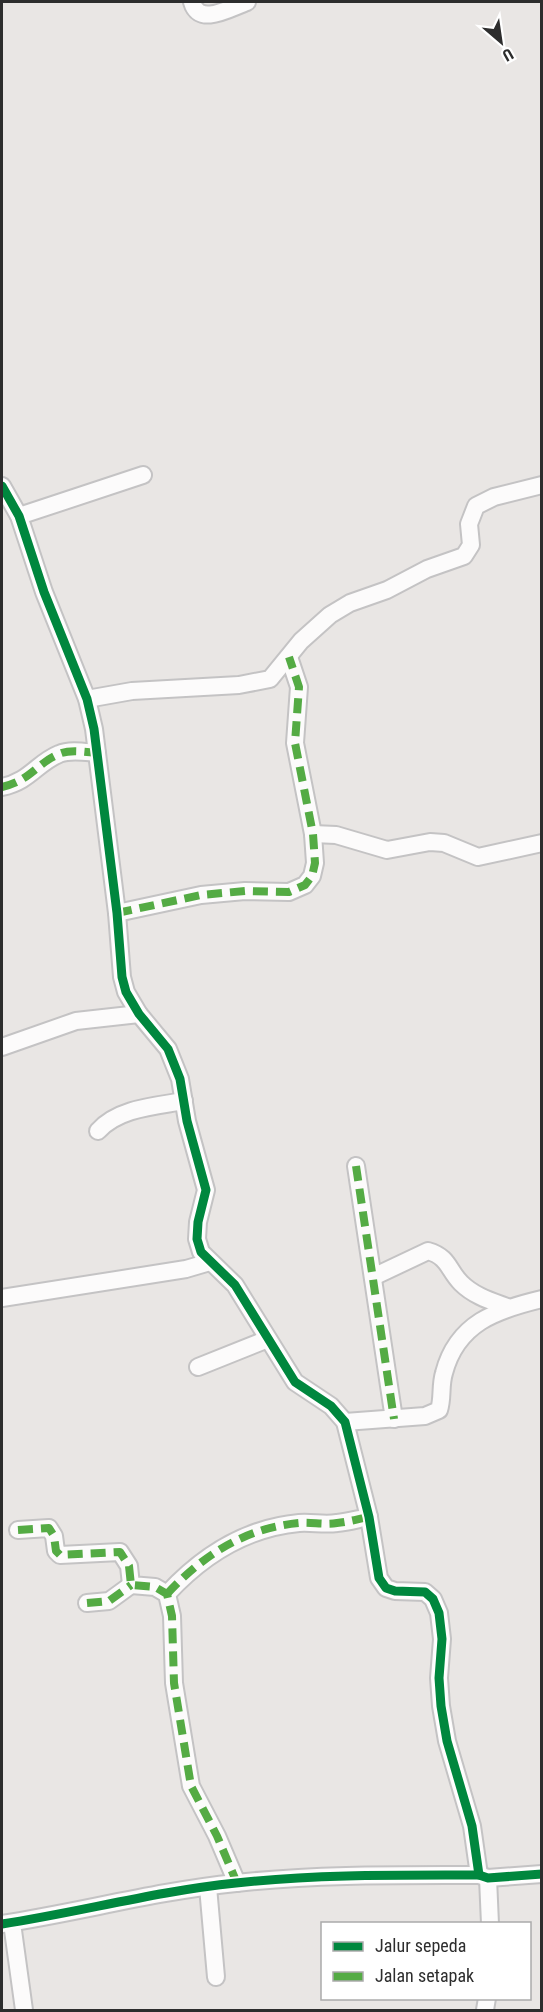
<svg xmlns="http://www.w3.org/2000/svg" width="543" height="2012" font-family="'Roboto Condensed',sans-serif">
  <rect width="100%" height="100%" fill="#e9e6e4"/>
  <g fill="none" stroke-linecap="round" stroke-linejoin="round">
    <defs>
      <g id="minor">
        <path d="M 192,2 C 199,27 230,8 247,2"/>
        <path d="M 2,486 L 19,516 L 44,592 L 87,699 L 94,729 L 117,913 L 122,977 L 126,992 L 139,1014 L 168,1049 L 180,1079 L 187,1121 L 206,1190 L 198,1222 L 197,1239 L 201,1252 L 235,1285 L 295,1382 L 331,1406 L 345,1422 L 369,1517 L 379,1578 L 386,1588 L 395,1591 L 425,1592 L 433,1599 L 439,1613 L 442,1639 L 439,1678 L 441,1706 L 447,1741 L 472,1826 L 479,1875"/>
        <path d="M 19,516 L 143,475"/>
        <path d="M 87,699 L 132,691 L 239,685 L 270,679 L 301,641 L 330,615 L 350,603 L 387,590 L 427,569 L 464,556 L 471,545 L 469,524 L 476,506 L 494,497 L 542,485"/>
        <path d="M 2,787 C 30,781 37,763 59,754 C 70,749 85,752 97,753"/>
        <path d="M 313,834 L 336,835 L 387,850 L 430,842 L 444,843 L 478,857 L 542,843"/>
        <path d="M 117,913 L 201,895 L 245,891 L 289,892 L 305,885 L 312,876 L 315,863 L 313,834 L 295,743 L 299,687 L 289,657"/>
        <path d="M 2,1047 L 76,1021 L 139,1014"/>
        <path d="M 98,1131 C 118,1108 156,1106 184,1101"/>
        <path d="M 356,1166 L 394,1419"/>
        <path d="M 373,1277 L 428,1251 C 449,1257 448,1270 461,1283 C 474,1296 491,1301 507,1307"/>
        <path d="M 2,1298 L 186,1269 L 210,1262"/>
        <path d="M 198,1367 L 268,1339"/>
        <path d="M 345,1422 L 425,1416 L 439,1410 C 443,1398 440,1386 444,1373 C 457,1323 496,1310 542,1299"/>
        <path d="M 18,1530 L 49,1528 L 54,1536 L 56,1551 L 60,1555 L 120,1552 L 129,1566 L 131,1585 L 155,1587 L 167,1594 L 172,1616 L 174,1683 L 191,1786 L 217,1836 L 237,1883"/>
        <path d="M 167,1594 C 203,1555 245,1528 299,1523 C 312,1522 324,1525 337,1523 C 348,1522 358,1519 369,1517"/>
        <path d="M 87,1603 L 109,1601 L 131,1585"/>
        <path d="M 488,1878 L 490,1924"/>
        <path d="M 208,1887 L 216,1977"/>
        <path d="M 12,1923 L 24,2010"/>
        <path d="M 2,1924 C 80,1912 157,1891 236,1883 C 317,1874 398,1875 479,1875 L 488,1878 L 542,1874"/>
        <path d="M 485,2010 L 487,1998"/>
      </g>
    </defs>
    <!-- minor casing -->
    <use href="#minor" stroke="#c4c3c4" stroke-width="20"/>
    <!-- minor -->
    <use href="#minor" stroke="#fcfbfb" stroke-width="16"/>
    <!-- quiet -->
    <g stroke="#54ab44" stroke-width="8" stroke-dasharray="15 8" stroke-linecap="butt">
      <path d="M 2,787 C 30,781 37,763 59,754 C 70,749 85,752 97,753"/>
      <path d="M 117,913 L 201,895 L 245,891 L 289,892 L 305,885 L 312,876 L 315,863 L 313,834 L 295,743 L 299,687 L 289,657"/>
      <path d="M 356,1166 L 394,1419"/>
      <path d="M 18,1530 L 49,1528 L 54,1536 L 56,1551 L 60,1555 L 120,1552 L 129,1566 L 131,1585 L 155,1587 L 167,1594 L 172,1616 L 174,1683 L 191,1786 L 217,1836 L 237,1883"/>
      <path d="M 167,1594 C 203,1555 245,1528 299,1523 C 312,1522 324,1525 337,1523 C 348,1522 358,1519 369,1517"/>
      <path d="M 87,1603 L 109,1601 L 131,1585"/>
    </g>
    <defs>
      <g id="cycleway">
        <path d="M 2,486 L 19,516 L 44,592 L 87,699 L 94,729 L 117,913 L 122,977 L 126,992 L 139,1014 L 168,1049 L 180,1079 L 187,1121 L 206,1190 L 198,1222 L 197,1239 L 201,1252 L 235,1285 L 295,1382 L 331,1406 L 345,1422 L 369,1517 L 379,1578 L 386,1588 L 395,1591 L 425,1592 L 433,1599 L 439,1613 L 442,1639 L 439,1678 L 441,1706 L 447,1741 L 472,1826 L 479,1875"/>
        <path d="M 2,1924 C 80,1912 157,1891 236,1883 C 317,1874 398,1875 479,1875 L 488,1878 L 542,1874"/>
      </g>
    </defs>
    <!-- cycleway casing -->
    <use href="#cycleway" stroke="#fff" stroke-width="13"/>
    <!-- cycleway -->
    <use href="#cycleway" stroke="#00873e" stroke-width="9"/>
  </g>
  <!-- border -->
  <rect width="543" height="2012" fill="none" stroke="#2d2d2d" stroke-width="6"/>
  <!-- legend -->
  <rect x="321" y="1922" width="210" height="78" fill="#ffffff" stroke="#ababab" stroke-width="1.5"/>
  <rect x="333" y="1942" width="30" height="9" fill="#00873e" stroke="#ababab" stroke-width="1.5"/>
  <text x="375" y="1952" font-size="18" fill="#2d2d2d">Jalur sepeda</text>
  <rect x="333" y="1972" width="30" height="9" fill="#54ab44" stroke="#ababab" stroke-width="1.5"/>
  <text x="375" y="1982" font-size="18" fill="#2d2d2d">Jalan setapak</text>
  <!-- north arrow -->
  <g transform="translate(501 42) rotate(151)" stroke="#ffffff" stroke-width="4.5" paint-order="stroke">
  <path d="M0-4.5L10 22L0 15L-10 22Z" fill="#2d2d2d"/>
  <text y="-9" font-size="16" font-weight="bold" text-anchor="middle" fill="#2d2d2d">U</text>
  </g>
</svg>
